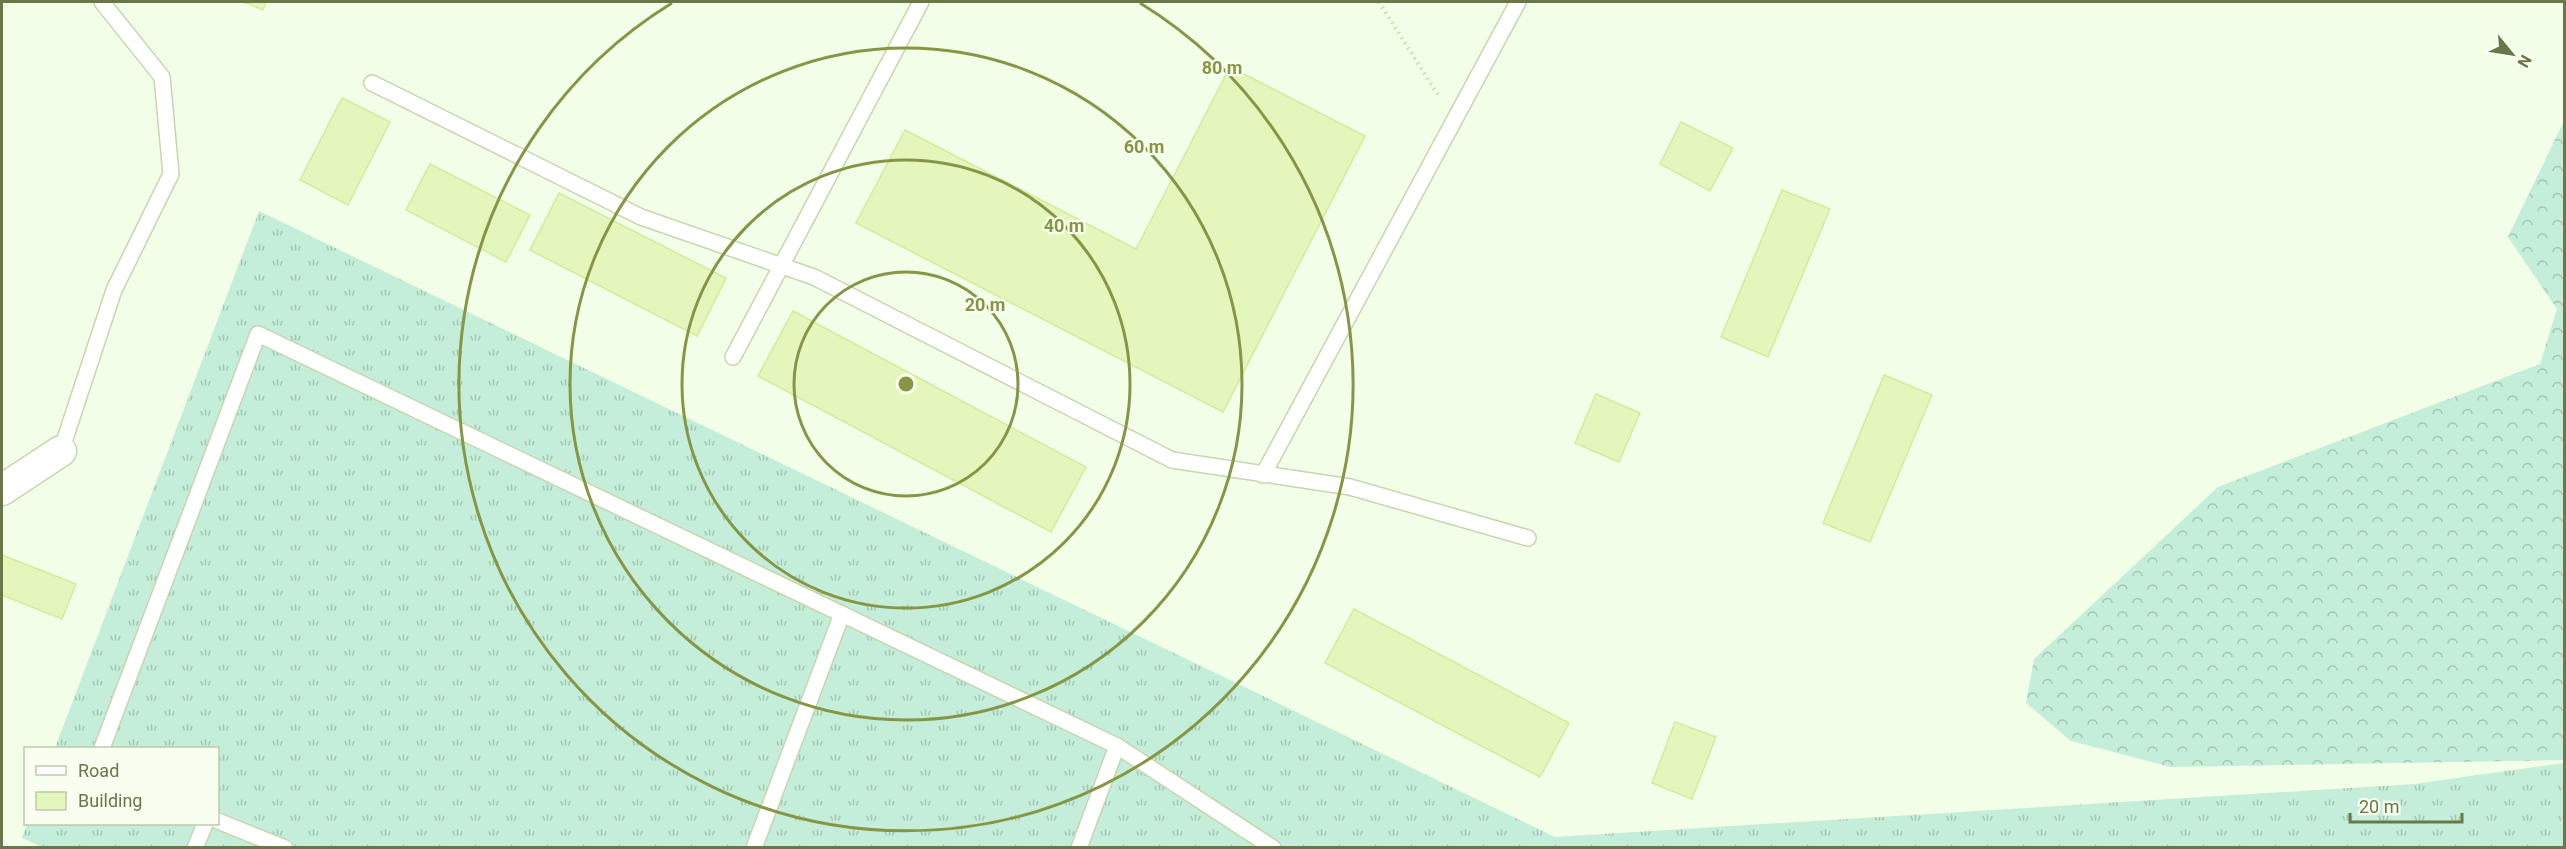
<svg xmlns="http://www.w3.org/2000/svg" width="2566" height="849" font-family="Roboto,sans-serif">
  <defs>
    <pattern id="grass-tufts" width="24" height="20" patternUnits="userSpaceOnUse" patternTransform="scale(1.5)"><rect width="24" height="20" fill="#c4eed9"/><path d="M3 7l-1-3M5 7V3M7 7l1-3M15 17l-1-3M17 17v-4M19 17l1-3" fill="none" stroke="#a3c6b2"/></pattern>
    <pattern id="forest-crowns" width="20" height="18" patternUnits="userSpaceOnUse" patternTransform="scale(1.5)"><rect width="20" height="18" fill="#c4eed9"/><path d="M2 6a3 3 0 1 1 6 0M12 15a3 3 0 1 1 6 0" fill="none" stroke="#a3c6b2"/></pattern>
  </defs>
  <rect width="100%" height="100%" fill="#f3fee8"/>
  <!-- grass -->
  <path fill="url(#grass-tufts)" d="M 259,211 L 1555,837 L 2414,784 L 2564,763 L 2564,848 L 44,848 L 22,838 L 27,824 L 218,824 L 218,748 L 55,748 Z"/>
  <!-- forest -->
  <path fill="url(#forest-crowns)" d="M 2564,121 L 2564,760 L 2171,767 L 2071,741 L 2026,703 L 2034,659 L 2218,487 L 2540,364 L 2557,309 L 2508,237 Z"/>
  <!-- building -->
  <g fill="#e5f6bd" stroke="#d4eb9c" stroke-width="1.5">
    <path d="M 244,2 L 266,2 L 263,10 Z"/>
    <path d="M 1230,67 L 1365,136 L 1223,412 L 856,223 L 905,130 L 1136,249 Z"/>
    <path d="M 342,98 L 390,122 L 348,205 L 300,180 Z"/>
    <path d="M 1681,122 L 1733,148 L 1710,191 L 1660,164 Z"/>
    <path d="M 430,164 L 530,215 L 506,262 L 406,210 Z"/>
    <path d="M 1782,190 L 1830,209 L 1768,357 L 1721,337 Z"/>
    <path d="M 559,193 L 726,278 L 697,336 L 530,250 Z"/>
    <path d="M 793,311 L 1086,467 L 1051,532 L 758,376 Z"/>
    <path d="M 1884,375 L 1932,395 L 1870,542 L 1823,523 Z"/>
    <path d="M 1596,394 L 1640,413 L 1619,462 L 1575,443 Z"/>
    <path d="M 2,555 L 76,584 L 62,619 L 2,595 Z"/>
    <path d="M 1354,609 L 1569,723 L 1540,777 L 1325,663 Z"/>
    <path d="M 1675,722 L 1716,737 L 1692,799 L 1652,783 Z"/>
  </g>
  <g fill="none" stroke-linecap="round" stroke-linejoin="round">
    <defs>
      <g id="lane">
        <path d="M 372,83 L 641,217 L 814,277 L 1172,460 L 1350,487 L 1528,538"/>
        <path d="M 733,357 L 921,2"/>
        <path d="M 61,451 L 114,290 L 171,174 L 162,77 L 102,2"/>
        <path d="M 1263,475 L 1518,2"/>
        <path d="M 102,748 L 258,334 L 1117,746 L 1273,848"/>
        <path d="M 218,821 L 285,848"/>
        <path d="M 195,848 L 205,824"/>
        <path d="M 754,848 L 842,614"/>
        <path d="M 1079,848 L 1117,746"/>
      </g>
      <path id="street" d="M 2,490 L 61,451"/>
    </defs>
    <!-- lane casing -->
    <use href="#lane" stroke="#c8d5af" stroke-width="18"/>
    <!-- street casing -->
    <use href="#street" stroke="#c8d5af" stroke-width="33"/>
    <!-- path -->
    <path stroke="#cbdc9f" stroke-width="4" stroke-dasharray="1.5 4.5" stroke-linecap="butt" d="M 1379,2 L 1438,95"/>
    <!-- lane -->
    <use href="#lane" stroke="#fff" stroke-width="15"/>
    <!-- street -->
    <use href="#street" stroke="#fff" stroke-width="30"/>
  </g>
  <!-- distance rings -->
  <g fill="none" stroke="#869645" stroke-width="3">
    <circle cx="906" cy="384" r="112"/>
    <circle cx="906" cy="384" r="224"/>
    <circle cx="906" cy="384" r="336"/>
    <path d="M1140 3A447 447 0 1 1 672 3"/>
  </g>
  <circle cx="906" cy="384" r="9" fill="#869645" stroke="#f8fff1" stroke-width="3"/>
  <g font-size="18" text-anchor="middle" font-weight="bold" fill="#869645" stroke="#f8fff1" stroke-width="4.5" stroke-linejoin="round" paint-order="stroke">
    <text x="1222" y="74">80 m</text>
    <text x="1144" y="153">60 m</text>
    <text x="1064" y="232">40 m</text>
    <text x="985" y="311">20 m</text>
  </g>
  <!-- border -->
  <rect width="2566" height="849" fill="none" stroke="#6a7746" stroke-width="6"/>
  <!-- legend -->
  <rect x="24" y="747" width="195" height="78" fill="#f8fff1" stroke="#bfc9ad" stroke-width="1.5"/>
  <rect x="36" y="766" width="30" height="9" fill="#ffffff" stroke="#bfc9ad" stroke-width="1.5"/>
  <text x="78" y="777" font-size="18" fill="#6a7746">Road</text>
  <rect x="36" y="792" width="30" height="18" fill="#e5f6bd" stroke="#bfc9ad" stroke-width="1.5"/>
  <text x="78" y="807" font-size="18" fill="#6a7746">Building</text>
  <!-- north arrow -->
  <g transform="translate(2512 54) rotate(120)" stroke="#f8fff1" stroke-width="4.5" paint-order="stroke">
  <path d="M0-4.5L10 22L0 15L-10 22Z" fill="#6a7746"/>
  <text y="-9" font-size="16" font-weight="bold" text-anchor="middle" fill="#6a7746">N</text>
  </g>
  <!-- scale -->
  <path d="M2350 813v9h112v-9" fill="none" stroke="#6a7746" stroke-width="3"/>
  <text x="2359" y="813" font-size="18" fill="#6a7746" stroke="#f8fff1" stroke-width="4.5" paint-order="stroke">20 m</text>
</svg>
